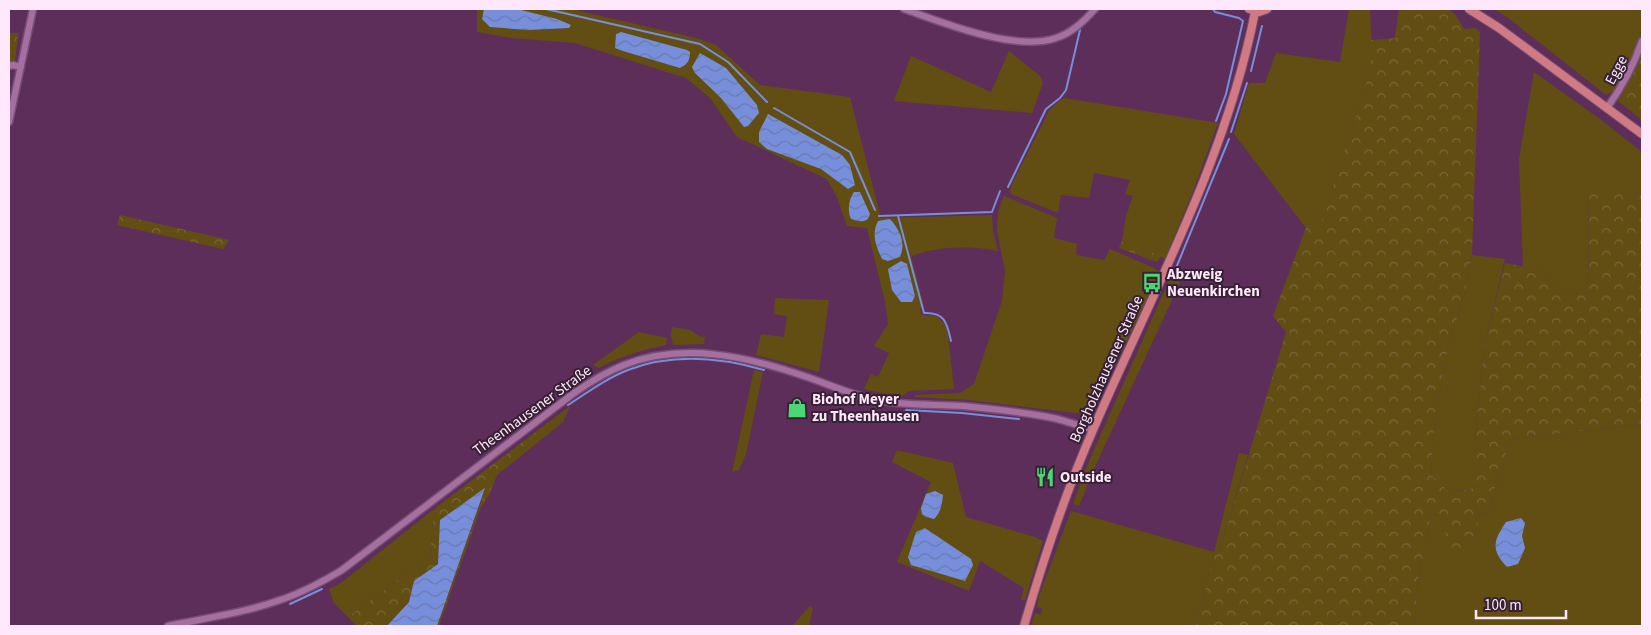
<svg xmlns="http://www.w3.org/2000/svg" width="1651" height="635" font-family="'Source Sans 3',sans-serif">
  <defs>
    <pattern id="forest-crowns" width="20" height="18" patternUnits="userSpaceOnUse" patternTransform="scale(1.25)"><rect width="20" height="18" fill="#624e13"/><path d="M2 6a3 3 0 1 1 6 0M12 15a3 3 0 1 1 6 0" fill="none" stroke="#7a6836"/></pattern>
    <pattern id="water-waves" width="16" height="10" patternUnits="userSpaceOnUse" patternTransform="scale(1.25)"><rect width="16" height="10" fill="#778fda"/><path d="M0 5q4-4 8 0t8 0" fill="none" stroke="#6a79af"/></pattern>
  </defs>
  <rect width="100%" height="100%" fill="#5e2e5a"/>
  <!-- green -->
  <g fill="#624e13">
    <path d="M 477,9 L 571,9 L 696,38 L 716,45 L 760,85 L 850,97 L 881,218 L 992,215 L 993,231 L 998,251 C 966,245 942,246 911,256 L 924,307 L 920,308 L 921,315 L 936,316 L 945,324 L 948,335 L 954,389 L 909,391 L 901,397 L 864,389 L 871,374 L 878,377 L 889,353 L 874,346 L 888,324 L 885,302 L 867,228 L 847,226 L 837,197 L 827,179 L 737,137 L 710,98 L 686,78 L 575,43 L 511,38 L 477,32 Z"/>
    <path d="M 1349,9 L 1370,9 L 1372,54 L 1371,68 L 1322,222 L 1307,225 L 1306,228 L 1234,134 L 1249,83 L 1265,83 L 1276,53 L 1340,62 Z"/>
    <path d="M 1494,9 L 1642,9 C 1642,15 1643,22 1642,28 C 1641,45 1623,90 1606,95 L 1507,17 Z"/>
    <path d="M 1009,51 L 1040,76 L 1043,83 L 1032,113 L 894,101 L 911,56 L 991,92 Z"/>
    <path d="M 1534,72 L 1600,119 L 1642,152 L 1642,193 L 1589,189 L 1588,295 L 1563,292 L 1540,270 L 1523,267 L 1519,159 Z"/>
    <path d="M 1065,98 L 1218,123 L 1192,194 L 1165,259 L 1122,241 L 1126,216 L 1133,196 L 1125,194 L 1130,180 L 1094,173 L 1089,198 L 1061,195 L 1058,213 L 1011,194 L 1010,189 L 1012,184 L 1050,109 L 1062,99 Z"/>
    <path d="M 1004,196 L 1057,218 L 1054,238 L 1077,244 L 1076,255 L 1104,260 L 1110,249 L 1152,267 L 1160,272 L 1093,412 L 1085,414 L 969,400 L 915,397 L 915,395 L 960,393 L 974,384 L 1002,301 L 1005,271 L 997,230 L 998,212 Z"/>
    <path d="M 1472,255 L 1505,259 L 1484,348 L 1475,440 L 1475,485 L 1470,490 L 1448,491 L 1431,475 L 1435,416 L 1447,351 L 1465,292 Z"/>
    <path d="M 1171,276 L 1181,280 L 1094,469 L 1079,506 L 1073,504 L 1087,466 Z"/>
    <path d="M 775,298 L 829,300 L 819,372 L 756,355 L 761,334 L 784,337 L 787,316 L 774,314 Z"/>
    <path d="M 672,327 L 690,330 L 699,336 L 705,337 L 704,344 L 673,345 L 671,335 Z"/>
    <path d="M 639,332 L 667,338 L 666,345 C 642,350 621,356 599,368 L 593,365 Z"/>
    <path d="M 754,370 L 763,372 L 746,454 L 739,470 L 732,472 Z"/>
    <path d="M 1642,424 L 1642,626 L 1414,626 L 1419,574 L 1431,514 L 1447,517 L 1474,539 L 1481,512 L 1487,513 L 1511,439 Z"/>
    <path d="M 897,450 L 953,463 L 966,517 L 1035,537 L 1043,541 L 1025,600 L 1021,600 L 1024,588 L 980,561 L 969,591 L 897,562 L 931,482 L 892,462 Z"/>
    <path d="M 1239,453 L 1248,455 L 1219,553 L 1214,552 L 1196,626 L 1031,626 L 1035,613 L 1041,614 L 1042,608 L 1037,607 L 1039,596 L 1071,511 L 1214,552 Z"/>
    <path d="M 434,509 L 430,556 L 348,617 L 334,603 L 329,589 L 341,583 Z"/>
    <path d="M 810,606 L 813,608 L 809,626 L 792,626 Z"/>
  </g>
  <!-- forest -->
  <g fill="url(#forest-crowns)">
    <path d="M 1399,9 L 1448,9 L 1455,14 L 1464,29 L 1475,28 L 1480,32 L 1472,255 L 1465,292 L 1447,351 L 1435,416 L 1431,475 L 1448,491 L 1470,490 L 1475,485 L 1475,440 L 1484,348 L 1505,263 L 1540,270 L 1563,292 L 1588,295 L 1589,188 L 1642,193 L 1642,424 L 1511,439 L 1487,513 L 1481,512 L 1474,539 L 1463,559 L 1445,555 L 1446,517 L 1431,514 L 1419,574 L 1414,626 L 1196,626 L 1214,552 L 1219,553 L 1286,332 L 1273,316 L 1307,225 L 1322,221 L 1371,68 L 1371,40 L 1395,38 Z"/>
    <path d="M 9,33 L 18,33 L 15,61 L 9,63 Z"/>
    <path d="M 1642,50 L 1642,120 L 1618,101 L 1638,63 Z"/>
    <path d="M 120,215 L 229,240 L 223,249 L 117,225 Z"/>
    <path d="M 1122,241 L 1161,256 L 1157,262 L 1119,248 Z"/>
    <path d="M 570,406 L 563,422 L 497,475 L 489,495 L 481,507 L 439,626 L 437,626 L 485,489 L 440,520 L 438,564 L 414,581 L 409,602 L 387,626 L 357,626 L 348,617 L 430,556 L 434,509 Z"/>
  </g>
  <!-- water -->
  <g fill="url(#water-waves)">
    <path d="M 484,9 L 517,9 L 557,19 L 571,25 L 569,28 L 528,30 L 490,27 L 482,19 Z"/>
    <path d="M 621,32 L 687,50 L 690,52 C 690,60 688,64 680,68 L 623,51 L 615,48 L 616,34 Z"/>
    <path d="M 700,53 L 726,68 L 757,105 L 759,113 L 748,126 L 744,127 L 721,98 L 695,73 L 692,67 Z"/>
    <path d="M 768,114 L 842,155 L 850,165 L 855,185 L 848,189 L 821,169 L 767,149 L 759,142 L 759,132 Z"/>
    <path d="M 854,192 L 860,192 L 870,214 L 868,219 C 862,223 858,221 851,219 C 847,210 849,199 854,192 Z"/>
    <path d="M 890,219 C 900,230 906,243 900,257 L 888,261 L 882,259 C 876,246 871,235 878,221 Z"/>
    <path d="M 901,261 L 907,264 L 915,296 L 912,302 L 901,302 L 892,290 L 888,269 Z"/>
    <path d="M 485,488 L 437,626 L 387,626 L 409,602 L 414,581 L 438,564 L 440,520 Z"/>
    <path d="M 935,491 L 943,495 C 942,504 941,512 934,519 L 926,517 L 922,514 L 921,508 L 926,494 Z"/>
    <path d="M 1521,518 L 1525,523 L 1522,536 L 1525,548 L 1518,564 L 1507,567 C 1491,550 1493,541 1506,522 Z"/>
    <path d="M 925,528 L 971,559 L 973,565 L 965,581 L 911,565 L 908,557 L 916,532 Z"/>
  </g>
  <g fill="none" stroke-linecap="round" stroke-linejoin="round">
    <!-- stream -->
    <g stroke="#778fda" stroke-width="2">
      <path d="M 546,9 L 700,44 L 728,62 L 767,102"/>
      <path d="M 1213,9 L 1215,12 L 1239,18 L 1243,21 L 1226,94 L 1216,121"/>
      <path d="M 1251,71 L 1262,26"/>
      <path d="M 774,108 L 850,152 L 875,210"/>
      <path d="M 1231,132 L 1247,83"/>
      <path d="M 1008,187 L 1046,109 L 1060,98 L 1066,90 L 1080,30"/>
      <path d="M 879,216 L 992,212 L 1000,191"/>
      <path d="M 898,216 L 924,313 C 945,312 947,323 951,341"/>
      <path d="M 1176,268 L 1229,139"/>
      <path d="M 568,405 C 588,392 607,378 628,370 C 672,353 719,357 764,370"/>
      <path d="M 906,410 L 962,413 L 1019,419"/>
      <path d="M 290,604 L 322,589"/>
    </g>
    <defs>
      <g id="minor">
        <path d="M 904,9 C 944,23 1015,52 1056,38 C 1072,33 1084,21 1095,9"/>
        <path d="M 9,66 L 13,65 L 21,67"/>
        <path d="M 1607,108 C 1622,87 1634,65 1642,41"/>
        <path d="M 9,122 L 33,9"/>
        <path d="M 168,626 C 205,618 244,613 280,600 C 302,593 322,582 342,570 L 574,393 C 590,382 606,372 624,365 C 683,342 746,356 804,376 C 828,384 852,395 876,400 C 905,406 934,404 963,406 C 993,409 1024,412 1053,418 C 1067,421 1080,426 1093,430"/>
      </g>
      <g id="major">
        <path d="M 1249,9 L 1259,12 L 1267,9"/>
        <path d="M 1469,9 L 1499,28 L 1642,134"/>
        <path d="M 1024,626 C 1043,560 1065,494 1093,430 C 1152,293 1226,160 1255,12"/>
      </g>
    </defs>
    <!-- minor casing -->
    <use href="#minor" stroke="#764e74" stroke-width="9"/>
    <!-- major casing -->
    <use href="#major" stroke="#764e74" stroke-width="10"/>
    <!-- minor -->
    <use href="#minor" stroke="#a570a0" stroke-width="6"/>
    <!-- major -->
    <use href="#major" stroke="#d17a83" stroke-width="8"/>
  </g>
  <!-- icons -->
  <defs>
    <symbol id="bus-bare" viewBox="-9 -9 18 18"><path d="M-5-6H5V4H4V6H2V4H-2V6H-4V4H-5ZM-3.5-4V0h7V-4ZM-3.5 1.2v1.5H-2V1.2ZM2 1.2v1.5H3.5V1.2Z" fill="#4dd676" stroke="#362134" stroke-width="2.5" paint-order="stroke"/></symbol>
    <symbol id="shop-bare" viewBox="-9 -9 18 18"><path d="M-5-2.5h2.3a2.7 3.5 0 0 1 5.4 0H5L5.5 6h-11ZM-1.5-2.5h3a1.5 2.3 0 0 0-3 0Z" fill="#4dd676" stroke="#362134" stroke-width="2.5" paint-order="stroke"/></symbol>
    <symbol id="restaurant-bare" viewBox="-9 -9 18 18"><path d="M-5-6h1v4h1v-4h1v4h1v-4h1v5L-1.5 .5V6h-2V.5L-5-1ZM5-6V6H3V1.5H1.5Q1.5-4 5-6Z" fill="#4dd676" stroke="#362134" stroke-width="2.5" paint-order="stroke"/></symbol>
  </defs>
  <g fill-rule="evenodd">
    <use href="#bus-bare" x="1138" y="269" width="28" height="28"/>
    <use href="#shop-bare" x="783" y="394" width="28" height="28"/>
    <use href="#restaurant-bare" x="1031" y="463" width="28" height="28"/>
  </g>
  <g text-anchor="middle" stroke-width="4" stroke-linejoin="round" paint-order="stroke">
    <!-- street labels -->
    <g font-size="15" fill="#ffe7fc" stroke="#362134">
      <text transform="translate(1616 70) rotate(-62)" y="5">Egge</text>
      <text transform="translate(1106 369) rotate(-66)" y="5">Borgholzhausener Straße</text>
      <text transform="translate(532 410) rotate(-36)" y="5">Theenhausener Straße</text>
    </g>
    <!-- poi labels -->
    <g font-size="15" font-weight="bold" fill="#ffe7fc" stroke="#362134" text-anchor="start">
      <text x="1167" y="279">Abzweig<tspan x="1167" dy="17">Neuenkirchen</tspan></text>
      <text x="812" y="404">Biohof Meyer<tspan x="812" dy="17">zu Theenhausen</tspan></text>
      <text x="1060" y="482">Outside</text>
    </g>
  </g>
  <!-- border -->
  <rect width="1651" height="635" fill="none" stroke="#ffe7fc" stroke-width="20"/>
  <!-- scale -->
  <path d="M1476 610v8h90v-8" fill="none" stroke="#ffe7fc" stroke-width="2.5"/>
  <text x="1484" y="610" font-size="15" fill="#ffe7fc" stroke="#362134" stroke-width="4" paint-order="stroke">100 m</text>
</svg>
